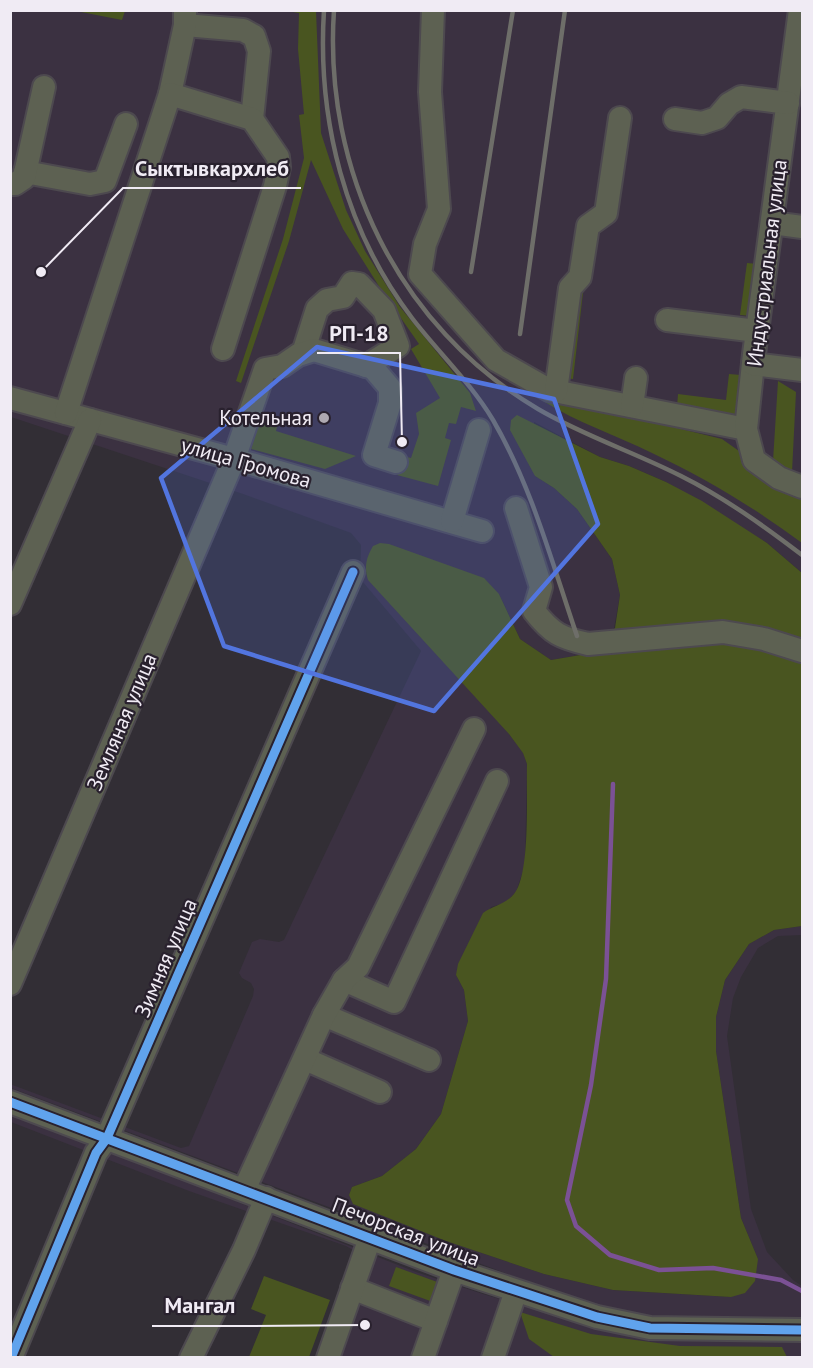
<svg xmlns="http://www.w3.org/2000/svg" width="813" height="1368" font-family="'PT Sans',sans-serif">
  <rect width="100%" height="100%" fill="#322e35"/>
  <!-- built -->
  <g fill="#3b3141">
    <path d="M 11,11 L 802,11 L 802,573 L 767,543 L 666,482 L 629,466 L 600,457 L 534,422 L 535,476 L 554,488 L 577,509 L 612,559 L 620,595 L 614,628 L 592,653 L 551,660 L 520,639 L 499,594 L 509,734 L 523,752 L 527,764 L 525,865 L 516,892 L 505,903 L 491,907 L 456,975 L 464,990 L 468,1021 L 441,1114 L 416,1149 L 382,1176 L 352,1187 L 349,1195 L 354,1204 L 446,1241 L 544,1274 L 613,1290 L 731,1297 L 758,1259 L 741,1218 L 716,1051 L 716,1017 L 725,980 L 749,944 L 774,930 L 802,926 L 802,935 L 778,936 L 758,948 L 741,977 L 733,998 L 727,1036 L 751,1209 L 767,1252 L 793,1280 L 802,1286 L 802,1319 L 649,1317 L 585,1303 L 11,1088 L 10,1084 L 181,1148 L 189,1146 L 253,996 L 254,989 L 251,983 L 242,978 L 239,973 L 252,942 L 260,939 L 279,942 L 284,940 L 421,651 L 362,581 L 360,576 L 361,545 L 351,533 L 243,494 L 11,417 Z"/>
    <path d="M 10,1115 L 113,1153 L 416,1272 L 483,1294 L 593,1327 L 802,1340 L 802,1357 L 321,1357 L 355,1251 L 346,1246 L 189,1191 L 11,1122 Z"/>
  </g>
  <!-- green -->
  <g fill="#495520">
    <path d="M 76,11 L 125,10 L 125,11 L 122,20 Z"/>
    <path d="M 287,11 L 316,11 L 321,133 L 346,210 L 365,251 L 400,307 L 470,393 L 476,411 L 461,407 L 456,424 L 449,423 L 445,438 L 451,440 L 438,486 L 397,475 L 403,456 L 411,458 L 419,434 L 416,413 L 440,398 L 411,349 L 419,344 L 382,291 L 343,229 L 311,160 L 289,241 L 241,383 L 236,381 L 283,239 L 304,158 L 299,115 L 304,114 L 298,49 L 299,13 Z"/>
    <path d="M 747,263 L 758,264 L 752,316 L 740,315 Z"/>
    <path d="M 590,273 L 583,293 L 573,379 L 564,378 L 575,291 Z"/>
    <path d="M 729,374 L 741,375 L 736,415 L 677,407 L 678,394 L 726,400 Z"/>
    <path d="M 778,381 L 796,392 L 792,472 L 782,468 L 773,461 Z"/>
    <path d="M 546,396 L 722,439 L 739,451 L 745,467 L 766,480 L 802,496 L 802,543 C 755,508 705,478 652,453 C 616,435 578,423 543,401 Z"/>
    <path d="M 262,415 L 279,419 L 276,431 L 356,456 L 325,469 L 251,449 Z"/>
    <path d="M 517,415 L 600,457 L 629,466 L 666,482 L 702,501 L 767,543 L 802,573 L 802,926 L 774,930 L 749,944 L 725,980 L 716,1017 L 716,1051 L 741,1218 L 758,1259 L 755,1281 L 745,1293 L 731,1297 L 613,1290 L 544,1274 L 446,1241 L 353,1204 L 349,1195 L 352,1187 L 382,1176 L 416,1149 L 441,1114 L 468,1021 L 464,990 L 456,975 L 458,964 L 483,913 C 493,906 506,904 514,894 C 531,873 526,793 527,764 L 523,753 L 509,734 L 368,580 C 364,567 366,558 373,546 L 380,543 L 389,544 L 484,578 L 499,594 L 520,639 L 551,660 L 592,653 L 615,628 L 620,595 L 612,559 L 577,509 L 554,488 L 535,476 L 510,430 L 511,420 Z"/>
    <path d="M 396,1267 L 440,1283 L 433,1302 L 389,1286 Z"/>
    <path d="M 264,1276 L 330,1300 L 309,1357 L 249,1357 L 266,1315 L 251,1309 Z"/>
    <path d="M 520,1312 L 591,1334 L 680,1346 L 782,1347 L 787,1357 L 554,1357 L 529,1339 Z"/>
  </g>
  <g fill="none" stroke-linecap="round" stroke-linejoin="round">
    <!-- stream -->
    <path stroke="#7b5195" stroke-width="4.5" d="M 613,784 L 606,979 L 591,1085 L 567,1200 L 576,1226 L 610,1255 L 659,1270 L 713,1268 L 781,1280 L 802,1291"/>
    <defs>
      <g id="minor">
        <path d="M 433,10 L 430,92 L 439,209 L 425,244 L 420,274 L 496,360 L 549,390 L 746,429"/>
        <path d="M 800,10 L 754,354 L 746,429 L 754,460 L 779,478 L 802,487"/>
        <path d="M 185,25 L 243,30 L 254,36 L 259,51 L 252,119"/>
        <path d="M 170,94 L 185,25 L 185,10"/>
        <path d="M 675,119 L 702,123 L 717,118 L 729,104 L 741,97 L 788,103"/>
        <path d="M 25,172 L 90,184 L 105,181 L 126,124"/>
        <path d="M 10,184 L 15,184 L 24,178 L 44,87"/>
        <path d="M 772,223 L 802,227"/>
        <path d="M 667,320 L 757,331"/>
        <path d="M 303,353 L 317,309 L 327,300 L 343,297 L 352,283 L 359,284 L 384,310 L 398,346 L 366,366"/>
        <path d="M 753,364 L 802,370"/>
        <path d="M 556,391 L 570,288 L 580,277 L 588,226 L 606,213 L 620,118"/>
        <path d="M 10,398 L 234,459 L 482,531"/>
        <path d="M 632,406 L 636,378"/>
        <path d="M 66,413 L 170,94 L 252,119 L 278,157 L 279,167 L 275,186 L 223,349"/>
        <path d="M 516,508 L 541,587 L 534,611 C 552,634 561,638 588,644 L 723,632 L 764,639 L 802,651"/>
        <path d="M 452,521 L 479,430"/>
        <path d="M 10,604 L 90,420"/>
        <path d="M 344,980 L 394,1002 L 497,781"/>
        <path d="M 10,984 L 234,459 L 265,369 L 282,366 L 298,355 L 314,350 L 373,368 L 390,388 L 390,403 L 374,455 L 396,462"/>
        <path d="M 324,1015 L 429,1060"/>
        <path d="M 305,1059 L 380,1092"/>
        <path d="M 10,1102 L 454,1270 L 597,1317 L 650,1328 L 802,1330"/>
        <path d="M 244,1190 L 324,1015 L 344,980 L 358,967 L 474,729"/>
        <path d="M 352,1288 L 436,1321"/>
        <path d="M 11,1358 L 96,1153 L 107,1138 L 353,572"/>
        <path d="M 191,1358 L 244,1250 L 266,1198"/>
        <path d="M 328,1358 L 370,1238"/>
        <path d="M 423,1358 L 454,1270"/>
        <path d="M 493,1358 L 516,1291"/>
      </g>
    </defs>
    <!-- minor casing -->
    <use href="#minor" stroke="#4d494f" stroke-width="26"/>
    <!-- minor -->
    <use href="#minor" stroke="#5d6152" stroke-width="22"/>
    <!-- rail -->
    <g stroke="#6e6e69" stroke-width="4.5">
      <path d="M 324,10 C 317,120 345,230 412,318 C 438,352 471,383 493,420 C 532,487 552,563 577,636"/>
      <path d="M 334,10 C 323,170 398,327 538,409 C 584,436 634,452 681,476 C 725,498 764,526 802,555"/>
      <path d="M 471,272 L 513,10"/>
      <path d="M 520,334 L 565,10"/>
    </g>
    <defs>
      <g id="cycleway">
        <path d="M 10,1102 L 454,1270 L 597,1317 L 650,1328 L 802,1330"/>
        <path d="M 11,1358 L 96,1153 L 107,1138 L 353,572"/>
      </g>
    </defs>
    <!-- cycleway casing -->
    <use href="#cycleway" stroke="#29212e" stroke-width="13"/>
    <!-- cycleway -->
    <use href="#cycleway" stroke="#60a3ed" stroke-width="9"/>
  </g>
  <!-- marked area -->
  <path fill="#5275df" fill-opacity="0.2" stroke="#5275df" stroke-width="4.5" stroke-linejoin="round" d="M 317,347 L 554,399 L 598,524 L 434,711 L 224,646 L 161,478 Z"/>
  <!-- markers -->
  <circle fill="#aea9b1" stroke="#29212e" stroke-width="2" cx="324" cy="418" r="6"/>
  <g text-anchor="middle" stroke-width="4.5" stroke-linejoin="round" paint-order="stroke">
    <!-- street labels -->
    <g font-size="21" fill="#f0ebf4" stroke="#29212e">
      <text transform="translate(767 263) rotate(-83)" y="7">Индустриальная улица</text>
      <text transform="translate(246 463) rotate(16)" y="7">улица Громова</text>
      <text transform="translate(122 722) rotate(-67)" y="7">Земляная улица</text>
      <text transform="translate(166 958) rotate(-67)" y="7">Зимняя улица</text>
      <text transform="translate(406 1232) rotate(21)" y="7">Печорская улица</text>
    </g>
    <!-- poi labels -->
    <g font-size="21" fill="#f0ebf4" stroke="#29212e" text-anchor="end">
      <text x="312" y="425">Котельная</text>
    </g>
  </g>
  <!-- callouts -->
  <path fill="none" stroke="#f0ebf4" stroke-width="2" d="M41 272L123 188H301M402 442L400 353H317M365 1325L247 1326H152"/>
  <g fill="#f0ebf4" stroke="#29212e" stroke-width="2">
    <circle cx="41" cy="272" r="6"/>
    <circle cx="402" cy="442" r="6"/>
    <circle cx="365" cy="1325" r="6"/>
  </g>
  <g font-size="22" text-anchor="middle" font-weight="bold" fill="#f0ebf4" stroke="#29212e" stroke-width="4.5" stroke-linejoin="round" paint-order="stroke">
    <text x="212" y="176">Сыктывкархлеб</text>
    <text x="359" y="341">РП-18</text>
    <text x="200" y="1313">Мангал</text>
  </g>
  <!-- border -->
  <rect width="813" height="1368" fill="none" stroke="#f0ebf4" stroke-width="24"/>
</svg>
